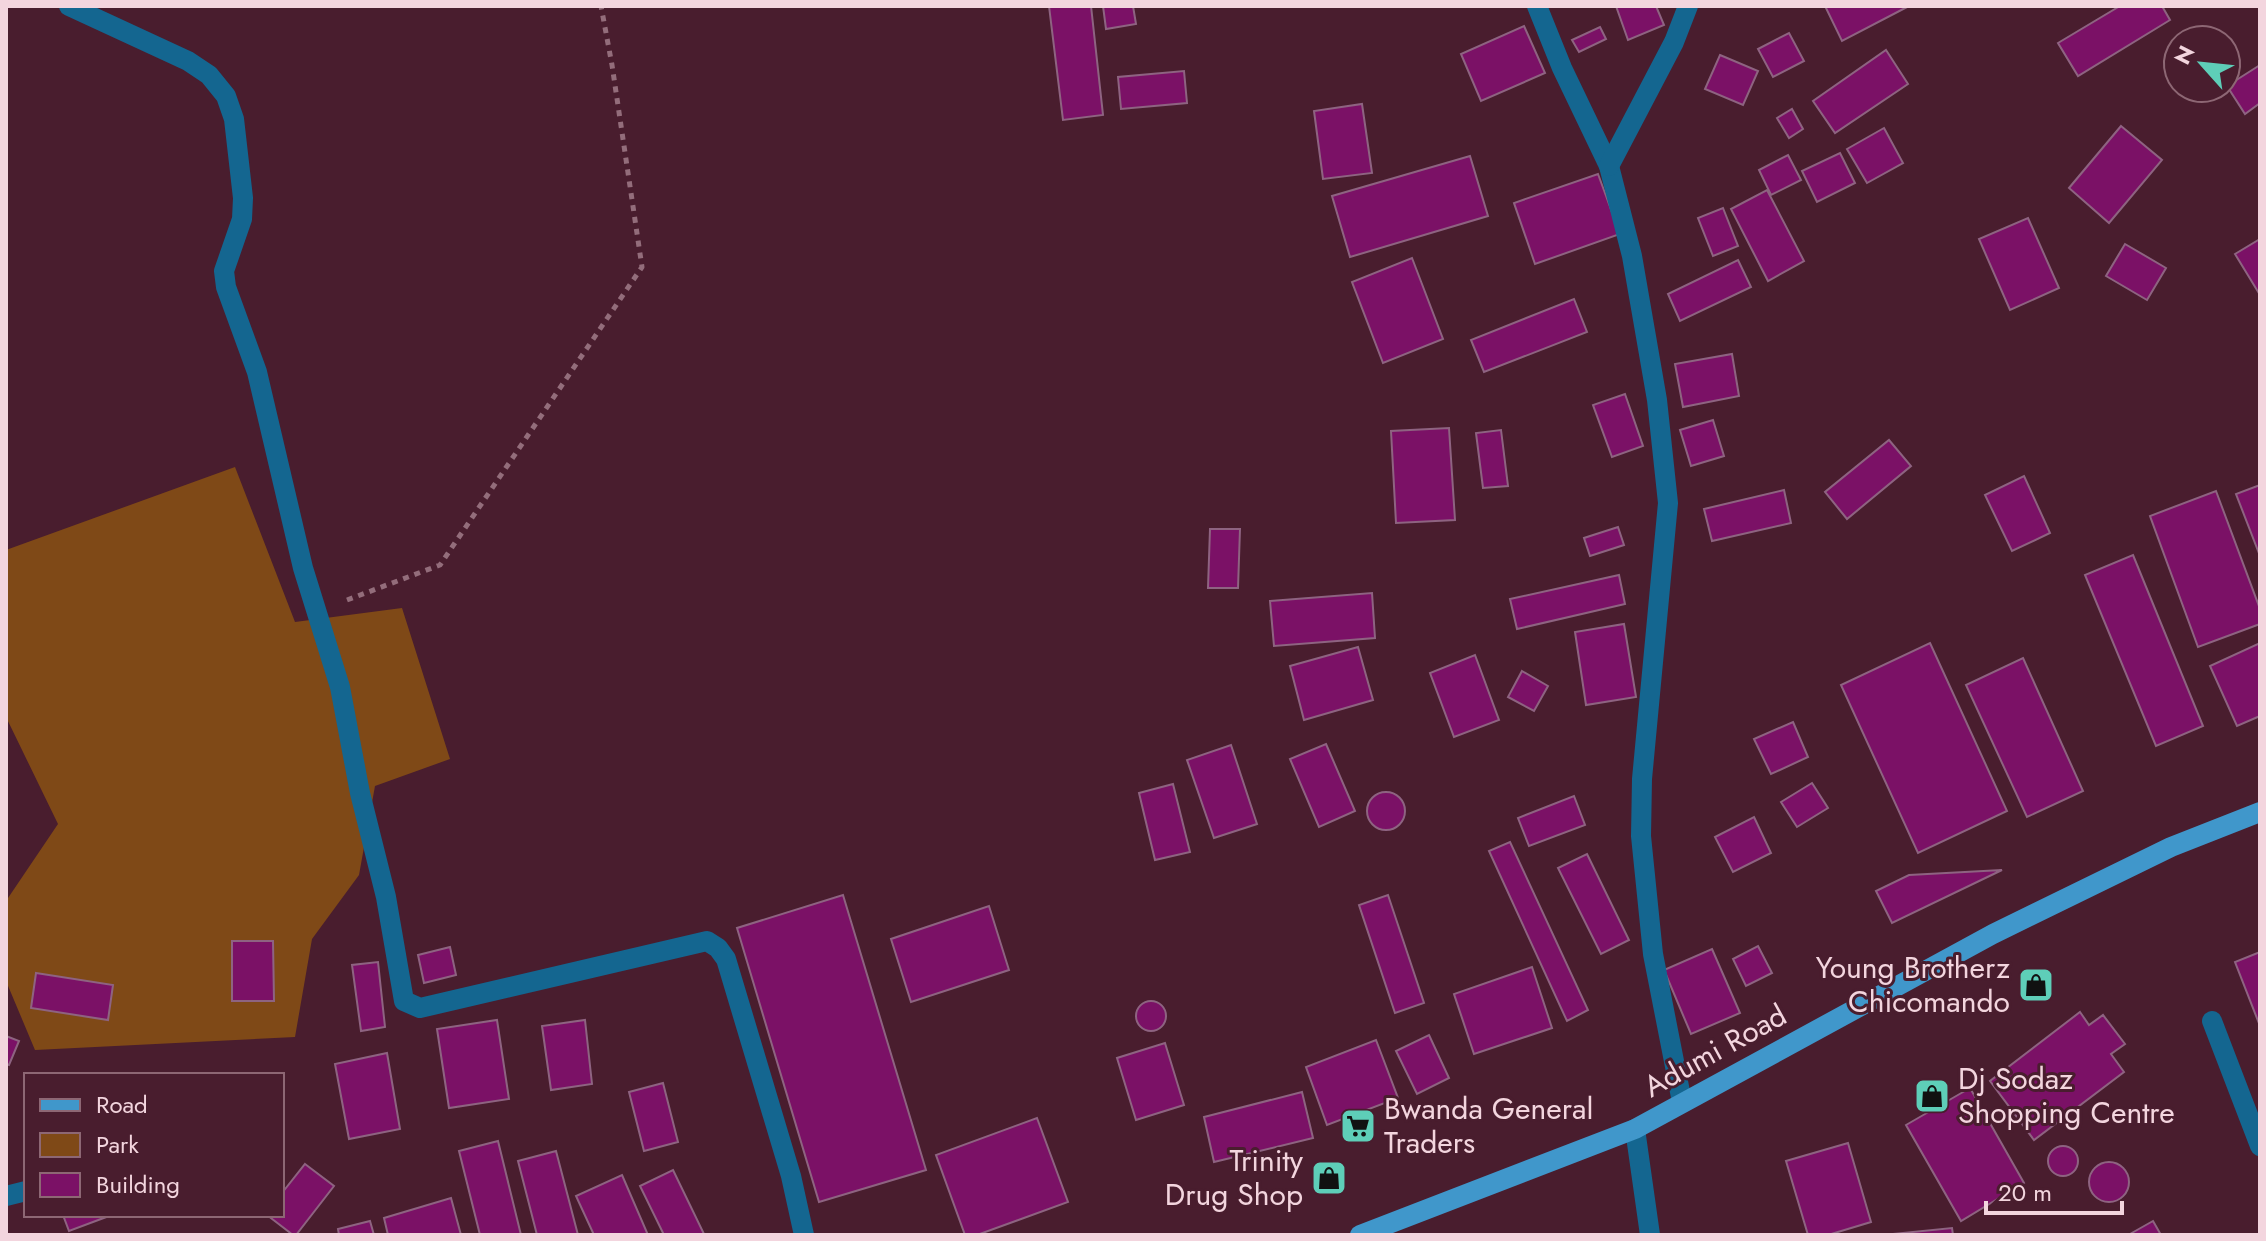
<svg xmlns="http://www.w3.org/2000/svg" width="2266" height="1241" font-family="Jost,sans-serif">
  <rect width="100%" height="100%" fill="#491d2e"/>
  <!-- green -->
  <path fill="#7f4917" d="M 235,467 L 295,622 L 402,608 L 450,759 L 375,786 L 359,875 L 312,939 L 295,1037 L 35,1050 L 6,981 L 6,901 L 58,824 L 6,717 L 6,550 Z"/>
  <!-- building -->
  <g fill="#7b1166" stroke="#8e6381" stroke-width="2">
    <path d="M 1049,6 L 1091,6 L 1103,115 L 1063,120 Z"/>
    <path d="M 1103,6 L 1133,6 L 1136,24 L 1106,29 Z"/>
    <path d="M 1616,6 L 1656,6 L 1664,25 L 1628,40 Z"/>
    <path d="M 1825,6 L 1909,6 L 1842,41 Z"/>
    <path d="M 2120,6 L 2162,6 L 2170,20 L 2078,76 L 2058,43 Z"/>
    <path d="M 1524,26 L 1545,73 L 1481,101 L 1461,54 Z"/>
    <path d="M 1600,27 L 1606,39 L 1579,52 L 1572,40 Z"/>
    <path d="M 1789,33 L 1804,61 L 1773,77 L 1758,49 Z"/>
    <path d="M 1886,50 L 1908,84 L 1835,133 L 1813,101 Z"/>
    <path d="M 1720,55 L 1758,71 L 1743,105 L 1705,89 Z"/>
    <path d="M 2260,65 L 2260,103 L 2245,114 L 2227,86 Z"/>
    <path d="M 1184,71 L 1187,103 L 1121,109 L 1118,77 Z"/>
    <path d="M 1362,104 L 1372,173 L 1323,179 L 1314,111 Z"/>
    <path d="M 1792,109 L 1803,129 L 1789,138 L 1777,118 Z"/>
    <path d="M 2121,126 L 2162,160 L 2109,223 L 2069,188 Z"/>
    <path d="M 1884,128 L 1903,163 L 1867,183 L 1847,149 Z"/>
    <path d="M 1840,153 L 1855,183 L 1817,202 L 1802,171 Z"/>
    <path d="M 1788,155 L 1801,180 L 1771,195 L 1759,170 Z"/>
    <path d="M 1470,156 L 1488,216 L 1350,257 L 1332,196 Z"/>
    <path d="M 1598,174 L 1620,234 L 1535,264 L 1514,203 Z"/>
    <path d="M 1767,190 L 1804,261 L 1768,281 L 1731,209 Z"/>
    <path d="M 1723,208 L 1738,246 L 1713,256 L 1698,218 Z"/>
    <path d="M 2028,218 L 2059,288 L 2010,310 L 1979,239 Z"/>
    <path d="M 2260,239 L 2260,295 L 2235,254 Z"/>
    <path d="M 2125,244 L 2166,268 L 2147,300 L 2106,276 Z"/>
    <path d="M 1412,258 L 1443,339 L 1383,363 L 1352,282 Z"/>
    <path d="M 1738,260 L 1751,287 L 1680,321 L 1668,294 Z"/>
    <path d="M 1574,299 L 1587,332 L 1484,372 L 1471,340 Z"/>
    <path d="M 1732,354 L 1739,396 L 1683,407 L 1675,364 Z"/>
    <path d="M 1625,394 L 1643,446 L 1612,457 L 1593,405 Z"/>
    <path d="M 1713,420 L 1724,456 L 1691,466 L 1680,430 Z"/>
    <path d="M 1449,428 L 1455,520 L 1396,523 L 1391,431 Z"/>
    <path d="M 1501,430 L 1508,486 L 1483,488 L 1476,433 Z"/>
    <path d="M 1889,440 L 1911,466 L 1847,519 L 1825,492 Z"/>
    <path d="M 2024,476 L 2050,533 L 2012,551 L 1985,495 Z"/>
    <path d="M 2260,485 L 2260,556 L 2236,494 Z"/>
    <path d="M 1784,490 L 1791,523 L 1712,541 L 1704,509 Z"/>
    <path d="M 2216,491 L 2260,609 L 2260,624 L 2198,647 L 2150,516 Z"/>
    <path d="M 1618,527 L 1624,545 L 1590,556 L 1584,538 Z"/>
    <path d="M 1210,529 L 1240,529 L 1238,588 L 1208,588 Z"/>
    <path d="M 2133,555 L 2203,726 L 2156,746 L 2085,575 Z"/>
    <path d="M 1619,575 L 1625,604 L 1517,629 L 1510,599 Z"/>
    <path d="M 1372,593 L 1375,638 L 1274,646 L 1270,601 Z"/>
    <path d="M 1624,624 L 1636,697 L 1586,705 L 1575,632 Z"/>
    <path d="M 1930,643 L 2007,811 L 1918,853 L 1841,685 Z"/>
    <path d="M 2260,643 L 2260,716 L 2237,726 L 2210,666 Z"/>
    <path d="M 1358,647 L 1373,700 L 1304,720 L 1290,666 Z"/>
    <path d="M 1475,655 L 1499,720 L 1454,737 L 1430,673 Z"/>
    <path d="M 2023,658 L 2083,791 L 2027,817 L 1966,685 Z"/>
    <path d="M 1522,671 L 1548,686 L 1534,711 L 1508,697 Z"/>
    <path d="M 1793,722 L 1808,757 L 1771,774 L 1754,739 Z"/>
    <path d="M 1326,744 L 1355,811 L 1319,827 L 1290,759 Z"/>
    <path d="M 1231,745 L 1257,824 L 1214,838 L 1187,760 Z"/>
    <path d="M 1812,783 L 1828,808 L 1797,827 L 1781,802 Z"/>
    <path d="M 1173,784 L 1190,852 L 1155,860 L 1139,793 Z"/>
    <circle cx="1386" cy="811" r="19"/>
    <path d="M 1574,796 L 1585,825 L 1529,846 L 1518,818 Z"/>
    <path d="M 1754,817 L 1771,853 L 1733,872 L 1715,837 Z"/>
    <path d="M 1510,842 L 1588,1010 L 1567,1021 L 1489,851 Z"/>
    <path d="M 1587,854 L 1629,940 L 1601,954 L 1558,868 Z"/>
    <path d="M 2002,870 L 1892,923 L 1876,891 L 1909,875 Z"/>
    <path d="M 843,895 L 926,1170 L 819,1202 L 737,928 Z"/>
    <path d="M 1388,895 L 1424,1003 L 1395,1013 L 1359,905 Z"/>
    <path d="M 989,906 L 1009,970 L 911,1002 L 891,939 Z"/>
    <path d="M 232,941 L 273,941 L 274,1001 L 232,1001 Z"/>
    <path d="M 1758,946 L 1772,973 L 1746,986 L 1733,959 Z"/>
    <path d="M 450,947 L 456,975 L 424,983 L 418,955 Z"/>
    <path d="M 1712,949 L 1740,1013 L 1691,1034 L 1664,970 Z"/>
    <path d="M 2260,952 L 2260,1026 L 2235,962 Z"/>
    <path d="M 378,962 L 385,1027 L 361,1031 L 352,965 Z"/>
    <path d="M 1532,967 L 1552,1028 L 1474,1054 L 1454,994 Z"/>
    <path d="M 36,973 L 113,985 L 108,1020 L 31,1008 Z"/>
    <circle cx="1151" cy="1016" r="15"/>
    <path d="M 2080,1012 L 2089,1025 L 2103,1015 L 2125,1044 L 2111,1054 L 2124,1072 L 2034,1140 L 1990,1081 Z"/>
    <path d="M 497,1020 L 509,1099 L 449,1108 L 437,1029 Z"/>
    <path d="M 585,1020 L 592,1084 L 551,1090 L 542,1026 Z"/>
    <path d="M 1429,1035 L 1449,1078 L 1417,1094 L 1396,1051 Z"/>
    <path d="M 6,1036 L 19,1041 L 9,1065 L 6,1064 Z"/>
    <path d="M 1376,1040 L 1398,1098 L 1327,1125 L 1306,1067 Z"/>
    <path d="M 1165,1043 L 1184,1105 L 1136,1120 L 1117,1058 Z"/>
    <path d="M 387,1053 L 400,1129 L 349,1139 L 335,1064 Z"/>
    <path d="M 663,1083 L 678,1142 L 644,1151 L 629,1092 Z"/>
    <path d="M 1970,1088 L 2024,1183 L 1961,1221 L 1906,1125 Z"/>
    <path d="M 1302,1092 L 1313,1138 L 1214,1162 L 1204,1117 Z"/>
    <path d="M 1037,1118 L 1068,1202 L 977,1235 L 965,1235 L 936,1155 Z"/>
    <path d="M 498,1141 L 521,1235 L 480,1235 L 459,1151 Z"/>
    <path d="M 1848,1143 L 1871,1222 L 1828,1235 L 1808,1235 L 1786,1161 Z"/>
    <circle cx="2063" cy="1161" r="15"/>
    <path d="M 556,1151 L 578,1235 L 537,1235 L 518,1161 Z"/>
    <circle cx="2109" cy="1182" r="20"/>
    <path d="M 305,1164 L 334,1186 L 296,1235 L 293,1235 L 267,1215 L 282,1215 L 282,1193 Z"/>
    <path d="M 673,1170 L 704,1234 L 702,1235 L 664,1235 L 640,1186 Z"/>
    <path d="M 622,1175 L 648,1235 L 594,1235 L 576,1196 Z"/>
    <path d="M 451,1198 L 461,1235 L 388,1235 L 384,1218 Z"/>
    <path d="M 63,1215 L 108,1215 L 109,1216 L 69,1231 Z"/>
    <path d="M 370,1221 L 374,1235 L 339,1235 L 338,1229 Z"/>
    <path d="M 2153,1221 L 2161,1235 L 2130,1235 L 2130,1234 Z"/>
    <path d="M 1952,1228 L 1953,1235 L 1883,1235 Z"/>
  </g>
  <g fill="none" stroke-linecap="round" stroke-linejoin="round">
    <!-- path -->
    <path stroke="#936d7b" stroke-width="5" stroke-dasharray="6 6" stroke-linecap="butt" d="M 347,600 L 440,565 L 642,267 L 612,65 L 601,6"/>
    <!-- minor -->
    <g stroke="#146690" stroke-width="20">
      <path d="M 69,6 L 188,61 L 209,75 L 226,96 L 234,119 L 243,198 L 242,219 L 224,271 L 226,287 L 257,372 L 303,568 L 340,687 L 360,793 L 386,897 L 404,1001 L 420,1008 L 707,941 L 718,948 L 726,959 L 791,1176 L 804,1235"/>
      <path d="M 1537,6 L 1562,68 L 1609,166 L 1632,256 L 1657,400 L 1668,503 L 1642,779 L 1641,836 L 1653,954 L 1682,1102"/>
      <path d="M 1609,166 L 1674,42 L 1688,6"/>
      <path d="M 2212,1021 L 2260,1146"/>
      <path d="M 1635,1129 L 1650,1235"/>
      <path d="M 6,1196 L 26,1191"/>
    </g>
    <!-- major -->
    <path stroke="#4097cb" stroke-width="20" d="M 1360,1235 L 1635,1129 L 1993,934 L 2171,847 L 2260,812"/>
  </g>
  <!-- icons -->
  <defs>
    <symbol id="shop-square" viewBox="-11 -11 22 22"><rect x="-9" y="-9" width="18" height="18" rx="4" fill="#5eceb8" stroke="#491d2e"/><path d="M-5-2.5h2.3a2.7 3.5 0 0 1 5.4 0H5L5.5 6h-11ZM-1.5-2.5h3a1.5 2.3 0 0 0-3 0Z" fill="#111"/></symbol>
    <symbol id="supermarket-square" viewBox="-11 -11 22 22"><rect x="-9" y="-9" width="18" height="18" rx="4" fill="#5eceb8" stroke="#491d2e"/><path d="M-6-5.5h2.5l.6 2H6L4.5 2H-2.5L-4.4-4H-6ZM-1.5 3.2a1.3 1.3 0 1 0 .1 0ZM3 3.2a1.3 1.3 0 1 0 .1 0Z" fill="#111"/></symbol>
  </defs>
  <g fill-rule="evenodd">
    <use href="#shop-square" x="2016" y="965" width="40" height="40"/>
    <use href="#shop-square" x="1912" y="1076" width="40" height="40"/>
    <use href="#supermarket-square" x="1338" y="1106" width="40" height="40"/>
    <use href="#shop-square" x="1309" y="1158" width="40" height="40"/>
  </g>
  <g text-anchor="middle" stroke-width="6" stroke-linejoin="round" paint-order="stroke">
    <!-- poi labels -->
    <g font-size="30" fill="#f3d5de" stroke="#491d2e" text-anchor="end">
      <text x="2010" y="978">Young Brotherz<tspan x="2010" dy="34">Chicomando</tspan></text>
      <text x="1958" y="1089" text-anchor="start">Dj Sodaz<tspan x="1958" dy="34">Shopping Centre</tspan></text>
      <text x="1384" y="1119" text-anchor="start">Bwanda General<tspan x="1384" dy="34">Traders</tspan></text>
      <text x="1303" y="1171">Trinity<tspan x="1303" dy="34">Drug Shop</tspan></text>
    </g>
    <!-- street labels -->
    <g font-size="30" fill="#f3d5de" stroke="#491d2e">
      <text transform="translate(1715 1051) rotate(-29)" y="10">Adumi Road</text>
    </g>
  </g>
  <!-- border -->
  <rect width="2266" height="1241" fill="none" stroke="#f3d5de" stroke-width="16"/>
  <!-- legend -->
  <rect x="24" y="1073" width="260" height="144" fill="#491d2e" stroke="#8d6774" stroke-width="2"/>
  <rect x="40" y="1099" width="40" height="12" fill="#4097cb" stroke="#8d6774" stroke-width="2"/>
  <text x="96" y="1113" font-size="24" fill="#f3d5de">Road</text>
  <rect x="40" y="1133" width="40" height="24" fill="#7f4917" stroke="#8d6774" stroke-width="2"/>
  <text x="96" y="1153" font-size="24" fill="#f3d5de">Park</text>
  <rect x="40" y="1173" width="40" height="24" fill="#7b1166" stroke="#8d6774" stroke-width="2"/>
  <text x="96" y="1193" font-size="24" fill="#f3d5de">Building</text>
  <!-- north arrow -->
  <g transform="translate(2202 64) rotate(297)"><circle r="38" fill="#491d2e" stroke="#8d6774" stroke-width="2"/>
  <path d="M0-6L14 30L0 20L-14 30Z" fill="#5eceb8"/>
  <text y="-12" font-size="22" font-weight="bold" text-anchor="middle" fill="#f3d5de">N</text>
  </g>
  <!-- scale -->
  <path d="M1986 1201v12h136v-12" fill="none" stroke="#f3d5de" stroke-width="4"/>
  <text x="1998" y="1201" font-size="24" fill="#f3d5de" stroke="#491d2e" stroke-width="6" paint-order="stroke">20 m</text>
</svg>
